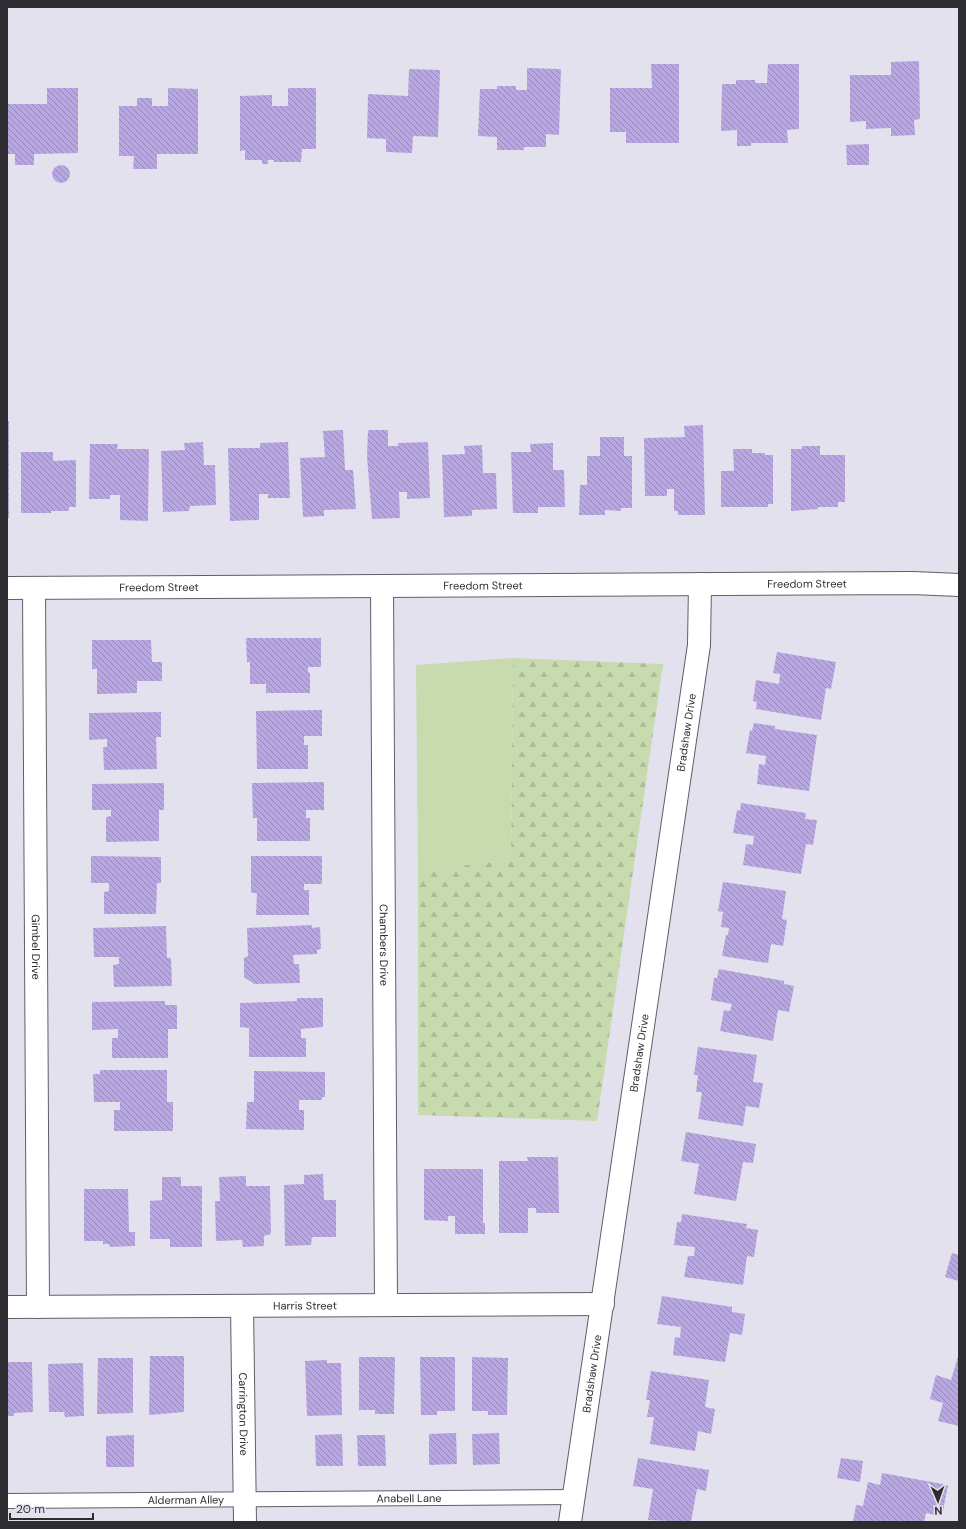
<svg xmlns="http://www.w3.org/2000/svg" width="966" height="1529" font-family="'DM Sans',sans-serif">
  <defs>
    <pattern id="forest-firs" width="22" height="20" patternUnits="userSpaceOnUse"><rect width="22" height="20" fill="#c7dbaf"/><path d="M5 1l3.5 6h-7zM16 11l3.5 6h-7z" fill="#abbc97"/></pattern>
    <pattern id="building-back-hatch" width="6" height="6" patternUnits="userSpaceOnUse"><rect width="6" height="6" fill="#b8a7e3"/><path d="M-1 5l2 2M0 0l6 6M5-1l2 2" fill="none" stroke="#9688b9"/></pattern>
  </defs>
  <rect width="100%" height="100%" fill="#e4e1ee"/>
  <!-- green -->
  <path fill="#c7dbaf" d="M 513,658 L 511,860 L 418,871 L 416,665 Z"/>
  <!-- forest -->
  <path fill="url(#forest-firs)" d="M 513,658 L 663,664 L 597,1121 L 418,1115 L 418,871 L 511,860 Z"/>
  <!-- building -->
  <g fill="url(#building-back-hatch)">
    <path d="M 919,61 L 920,119 L 914,120 L 915,135 L 891,136 L 891,128 L 866,129 L 866,121 L 850,122 L 850,75 L 891,75 L 891,62 Z"/>
    <path d="M 651,64 L 679,64 L 679,143 L 626,143 L 626,132 L 610,132 L 610,88 L 652,88 Z"/>
    <path d="M 768,64 L 799,64 L 799,129 L 787,130 L 788,143 L 751,143 L 751,146 L 737,146 L 737,130 L 721,131 L 722,84 L 736,84 L 736,80 L 755,80 L 755,83 L 767,83 Z"/>
    <path d="M 527,68 L 561,69 L 559,135 L 546,134 L 546,147 L 524,147 L 524,150 L 497,150 L 497,137 L 478,136 L 480,89 L 497,89 L 497,86 L 516,86 L 516,90 L 527,90 Z"/>
    <path d="M 409,69 L 440,70 L 438,137 L 413,136 L 412,153 L 386,152 L 386,139 L 367,138 L 368,94 L 408,96 Z"/>
    <path d="M 47,88 L 78,88 L 78,153 L 34,154 L 34,165 L 15,165 L 15,154 L 7,154 L 7,104 L 47,104 Z"/>
    <path d="M 168,88 L 198,89 L 198,154 L 157,154 L 157,169 L 133,169 L 134,156 L 119,156 L 119,106 L 137,106 L 137,98 L 152,98 L 152,106 L 168,106 Z"/>
    <path d="M 288,88 L 316,88 L 316,149 L 302,149 L 301,162 L 274,162 L 274,160 L 268,160 L 268,164 L 262,164 L 262,160 L 245,160 L 245,150 L 240,151 L 240,96 L 272,95 L 272,106 L 288,106 Z"/>
    <path d="M 869,144 L 869,165 L 847,165 L 846,145 Z"/>
    <circle cx="61" cy="174" r="9"/>
    <rect x="7" y="421" width="2" height="97"/>
    <path d="M 703,425 L 705,515 L 678,515 L 678,511 L 674,511 L 674,489 L 667,489 L 667,496 L 645,496 L 644,438 L 685,437 L 684,426 Z"/>
    <path d="M 343,430 L 345,470 L 353,470 L 356,509 L 324,510 L 324,516 L 303,517 L 300,458 L 325,457 L 323,431 Z"/>
    <path d="M 368,430 L 388,430 L 388,446 L 398,446 L 398,443 L 428,442 L 430,498 L 407,499 L 407,492 L 399,492 L 400,518 L 372,519 L 367,456 Z"/>
    <path d="M 600,437 L 624,437 L 624,456 L 632,456 L 632,508 L 621,508 L 621,511 L 605,510 L 605,515 L 579,515 L 580,485 L 587,485 L 587,456 L 600,456 Z"/>
    <path d="M 203,442 L 204,465 L 215,465 L 216,505 L 190,506 L 189,511 L 163,512 L 161,451 L 185,450 L 184,443 Z"/>
    <path d="M 288,442 L 290,498 L 268,498 L 268,494 L 259,494 L 259,520 L 230,521 L 228,448 L 260,448 L 260,443 Z"/>
    <path d="M 553,443 L 553,470 L 564,470 L 565,507 L 538,507 L 538,513 L 513,513 L 511,452 L 531,452 L 530,444 Z"/>
    <path d="M 90,444 L 118,444 L 117,449 L 149,449 L 148,521 L 120,520 L 120,495 L 110,495 L 110,499 L 89,499 Z"/>
    <path d="M 482,445 L 483,473 L 496,473 L 497,509 L 472,510 L 472,516 L 444,517 L 442,455 L 465,454 L 464,446 Z"/>
    <path d="M 802,446 L 820,446 L 820,455 L 845,455 L 845,502 L 838,502 L 838,507 L 818,507 L 818,509 L 791,511 L 791,449 L 802,449 Z"/>
    <path d="M 733,449 L 752,449 L 752,453 L 765,453 L 765,455 L 773,455 L 773,504 L 768,504 L 768,507 L 721,507 L 721,471 L 734,471 Z"/>
    <path d="M 21,452 L 53,452 L 53,461 L 76,460 L 76,507 L 69,507 L 69,511 L 51,511 L 51,513 L 21,513 Z"/>
    <path d="M 246,638 L 321,638 L 321,667 L 308,667 L 308,672 L 310,673 L 310,693 L 266,693 L 266,684 L 250,684 L 250,662 L 247,662 Z"/>
    <path d="M 92,640 L 151,640 L 152,662 L 162,662 L 162,681 L 137,681 L 137,693 L 97,694 L 97,669 L 92,669 Z"/>
    <path d="M 777,652 L 836,662 L 831,689 L 826,688 L 821,720 L 756,709 L 757,702 L 753,701 L 756,680 L 779,684 L 780,674 L 773,673 Z"/>
    <path d="M 322,710 L 322,736 L 304,736 L 304,745 L 308,745 L 308,769 L 257,769 L 256,711 Z"/>
    <path d="M 161,712 L 161,737 L 156,737 L 157,769 L 104,770 L 103,747 L 107,747 L 107,739 L 89,740 L 89,713 Z"/>
    <path d="M 754,723 L 775,726 L 775,729 L 817,735 L 809,791 L 757,784 L 759,764 L 765,765 L 766,756 L 746,753 L 750,730 L 752,731 Z"/>
    <path d="M 324,782 L 324,810 L 306,810 L 306,818 L 310,818 L 310,841 L 257,841 L 257,818 L 253,818 L 252,783 Z"/>
    <path d="M 164,783 L 164,810 L 159,810 L 159,841 L 106,842 L 106,817 L 111,816 L 111,810 L 92,810 L 92,784 Z"/>
    <path d="M 741,803 L 806,813 L 805,819 L 817,820 L 813,845 L 806,844 L 801,874 L 743,865 L 746,844 L 753,845 L 754,836 L 733,833 L 737,810 L 740,811 Z"/>
    <path d="M 91,856 L 161,857 L 161,883 L 157,883 L 156,914 L 104,914 L 104,892 L 109,891 L 109,883 L 91,883 Z"/>
    <path d="M 251,856 L 322,856 L 322,884 L 304,884 L 304,890 L 309,890 L 309,915 L 256,915 L 257,893 L 251,893 Z"/>
    <path d="M 723,882 L 786,891 L 782,919 L 787,920 L 783,946 L 771,944 L 768,963 L 722,956 L 726,935 L 728,935 L 729,928 L 721,927 L 723,912 L 718,911 Z"/>
    <path d="M 312,925 L 312,928 L 320,927 L 321,949 L 317,950 L 317,954 L 293,955 L 294,964 L 299,964 L 300,983 L 254,984 L 244,977 L 244,958 L 248,956 L 247,928 Z"/>
    <path d="M 166,926 L 167,958 L 171,958 L 172,986 L 114,987 L 113,965 L 119,964 L 119,957 L 94,957 L 93,928 Z"/>
    <path d="M 719,969 L 784,981 L 784,984 L 794,986 L 789,1012 L 778,1010 L 773,1041 L 720,1031 L 724,1010 L 730,1011 L 732,1004 L 711,1000 L 714,978 L 717,978 Z"/>
    <path d="M 297,998 L 323,998 L 323,1027 L 301,1029 L 301,1038 L 306,1038 L 306,1057 L 249,1057 L 249,1028 L 240,1027 L 240,1003 L 297,1001 Z"/>
    <path d="M 165,1001 L 165,1005 L 177,1005 L 177,1029 L 168,1029 L 168,1058 L 112,1058 L 112,1038 L 118,1038 L 118,1029 L 92,1030 L 92,1002 Z"/>
    <path d="M 698,1047 L 757,1055 L 753,1082 L 763,1083 L 759,1108 L 746,1106 L 743,1126 L 698,1119 L 702,1092 L 696,1092 L 698,1075 L 694,1075 Z"/>
    <path d="M 100,1070 L 167,1070 L 167,1102 L 173,1102 L 173,1131 L 114,1131 L 114,1110 L 120,1110 L 120,1102 L 94,1102 L 93,1074 L 100,1074 Z"/>
    <path d="M 254,1071 L 325,1072 L 325,1097 L 322,1097 L 322,1100 L 299,1100 L 299,1110 L 304,1110 L 304,1130 L 246,1129 L 247,1102 L 254,1102 Z"/>
    <path d="M 686,1132 L 756,1144 L 753,1163 L 743,1162 L 736,1201 L 694,1194 L 699,1164 L 681,1161 Z"/>
    <path d="M 527,1157 L 558,1157 L 559,1213 L 536,1213 L 536,1208 L 528,1208 L 528,1233 L 499,1233 L 499,1161 L 528,1161 Z"/>
    <path d="M 424,1169 L 483,1169 L 483,1223 L 485,1223 L 485,1234 L 455,1234 L 455,1216 L 448,1216 L 448,1221 L 424,1220 Z"/>
    <path d="M 323,1174 L 324,1200 L 336,1200 L 336,1237 L 312,1237 L 311,1245 L 285,1246 L 284,1185 L 304,1184 L 304,1175 Z"/>
    <path d="M 246,1176 L 246,1186 L 270,1186 L 271,1234 L 264,1236 L 264,1246 L 243,1247 L 242,1240 L 216,1241 L 215,1201 L 220,1201 L 219,1177 Z"/>
    <path d="M 162,1177 L 181,1177 L 181,1186 L 202,1186 L 202,1247 L 170,1247 L 170,1239 L 150,1239 L 150,1201 L 162,1200 Z"/>
    <path d="M 84,1189 L 128,1189 L 129,1232 L 135,1232 L 135,1246 L 110,1247 L 109,1244 L 103,1244 L 103,1241 L 84,1241 Z"/>
    <path d="M 682,1214 L 747,1224 L 746,1228 L 758,1230 L 754,1257 L 747,1256 L 743,1285 L 684,1277 L 688,1256 L 694,1256 L 695,1247 L 674,1245 L 677,1222 L 681,1222 Z"/>
    <path d="M 952,1253 L 959,1255 L 959,1281 L 945,1277 Z"/>
    <path d="M 662,1296 L 732,1307 L 732,1312 L 745,1314 L 742,1335 L 730,1333 L 725,1362 L 673,1355 L 675,1337 L 680,1338 L 681,1327 L 657,1324 Z"/>
    <path d="M 959,1353 L 959,1426 L 938,1421 L 943,1403 L 930,1399 L 936,1375 L 951,1380 Z"/>
    <path d="M 150,1356 L 184,1356 L 184,1412 L 149,1415 Z"/>
    <path d="M 359,1357 L 395,1357 L 394,1414 L 375,1414 L 375,1410 L 359,1410 Z"/>
    <path d="M 420,1357 L 455,1357 L 455,1411 L 437,1411 L 437,1415 L 421,1415 Z"/>
    <path d="M 472,1357 L 508,1358 L 507,1415 L 488,1415 L 488,1411 L 472,1411 Z"/>
    <path d="M 98,1358 L 133,1358 L 133,1413 L 97,1414 Z"/>
    <path d="M 327,1360 L 327,1363 L 341,1363 L 342,1415 L 307,1416 L 305,1361 Z"/>
    <path d="M 7,1362 L 32,1362 L 33,1412 L 14,1413 L 14,1416 L 7,1416 Z"/>
    <path d="M 83,1363 L 84,1416 L 65,1417 L 64,1412 L 49,1412 L 48,1364 Z"/>
    <path d="M 651,1371 L 709,1380 L 705,1407 L 715,1409 L 711,1434 L 698,1431 L 695,1451 L 650,1444 L 654,1417 L 647,1417 L 650,1400 L 646,1400 Z"/>
    <path d="M 456,1433 L 457,1464 L 429,1465 L 429,1434 Z"/>
    <path d="M 499,1433 L 500,1464 L 473,1465 L 472,1434 Z"/>
    <path d="M 342,1434 L 343,1466 L 316,1466 L 315,1435 Z"/>
    <path d="M 134,1435 L 134,1467 L 106,1467 L 106,1436 Z"/>
    <path d="M 357,1435 L 385,1435 L 386,1466 L 358,1466 Z"/>
    <path d="M 638,1458 L 709,1470 L 706,1491 L 697,1489 L 691,1522 L 648,1520 L 653,1489 L 633,1486 Z"/>
    <path d="M 841,1458 L 863,1461 L 860,1482 L 837,1478 Z"/>
    <path d="M 882,1473 L 948,1485 L 942,1516 L 926,1513 L 924,1522 L 853,1522 L 856,1505 L 863,1506 L 868,1482 L 880,1485 Z"/>
  </g>
  <g fill="none" stroke-linecap="round" stroke-linejoin="round">
    <defs>
      <g id="service">
        <path id="s1" d="M 7,1501 L 574,1497"/>
      </g>
      <g id="minor">
        <path id="s2" d="M 382,586 L 386,1305"/>
        <path id="s3" d="M 7,588 L 913,583 L 959,585"/>
        <path id="s4" d="M 34,588 L 38,1307"/>
        <path id="s5" d="M 242,1306 L 245,1522"/>
        <path id="s6" d="M 7,1307 L 603,1304"/>
        <path id="s7" d="M 570,1522 L 699,645 L 700,584"/>
      </g>
    </defs>
    <!-- service casing -->
    <use href="#service" stroke="#615e69" stroke-width="16"/>
    <!-- minor casing -->
    <use href="#minor" stroke="#615e69" stroke-width="24"/>
    <!-- service -->
    <use href="#service" stroke="#fff" stroke-width="14"/>
    <!-- minor -->
    <use href="#minor" stroke="#fff" stroke-width="22"/>
  </g>
  <g text-anchor="middle" stroke-width="4" stroke-linejoin="round" paint-order="stroke">
    <!-- street labels -->
    <g font-size="11" fill="#2d2c31" stroke="#e4e1ee">
      <text dy="4" stroke="none"><textPath href="#s3" startOffset="800">Freedom Street</textPath></text>
      <text dy="4" stroke="none"><textPath href="#s3" startOffset="476">Freedom Street</textPath></text>
      <text dy="4" stroke="none"><textPath href="#s3" startOffset="152">Freedom Street</textPath></text>
      <text dy="4" stroke="none"><textPath href="#s7" startOffset="798">Bradshaw Drive</textPath></text>
      <text dy="4" stroke="none"><textPath href="#s2" startOffset="359">Chambers Drive</textPath></text>
      <text dy="4" stroke="none"><textPath href="#s4" startOffset="359">Gimbel Drive</textPath></text>
      <text dy="4" stroke="none"><textPath href="#s7" startOffset="474">Bradshaw Drive</textPath></text>
      <text dy="4" stroke="none"><textPath href="#s6" startOffset="298">Harris Street</textPath></text>
      <text dy="4" stroke="none"><textPath href="#s7" startOffset="150">Bradshaw Drive</textPath></text>
      <text dy="4" stroke="none"><textPath href="#s5" startOffset="108">Carrington Drive</textPath></text>
      <text dy="4" stroke="none"><textPath href="#s1" startOffset="402">Anabell Lane</textPath></text>
      <text dy="4" stroke="none"><textPath href="#s1" startOffset="179">Alderman Alley</textPath></text>
    </g>
  </g>
  <!-- border -->
  <rect width="966" height="1529" fill="none" stroke="#2d2c31" stroke-width="16"/>
  <!-- north arrow -->
  <g transform="translate(938 1501) rotate(178)" stroke="#e4e1ee" stroke-width="3" paint-order="stroke">
  <path d="M0-3L7 15L0 10L-7 15Z" fill="#2d2c31"/>
  <text y="-6" font-size="11" font-weight="bold" text-anchor="middle" fill="#2d2c31">N</text>
  </g>
  <!-- scale -->
  <path d="M10 1513v6h83v-6" fill="none" stroke="#2d2c31" stroke-width="2"/>
  <text x="16" y="1513" font-size="12" fill="#2d2c31" stroke="#e4e1ee" stroke-width="3" paint-order="stroke">20 m</text>
</svg>
